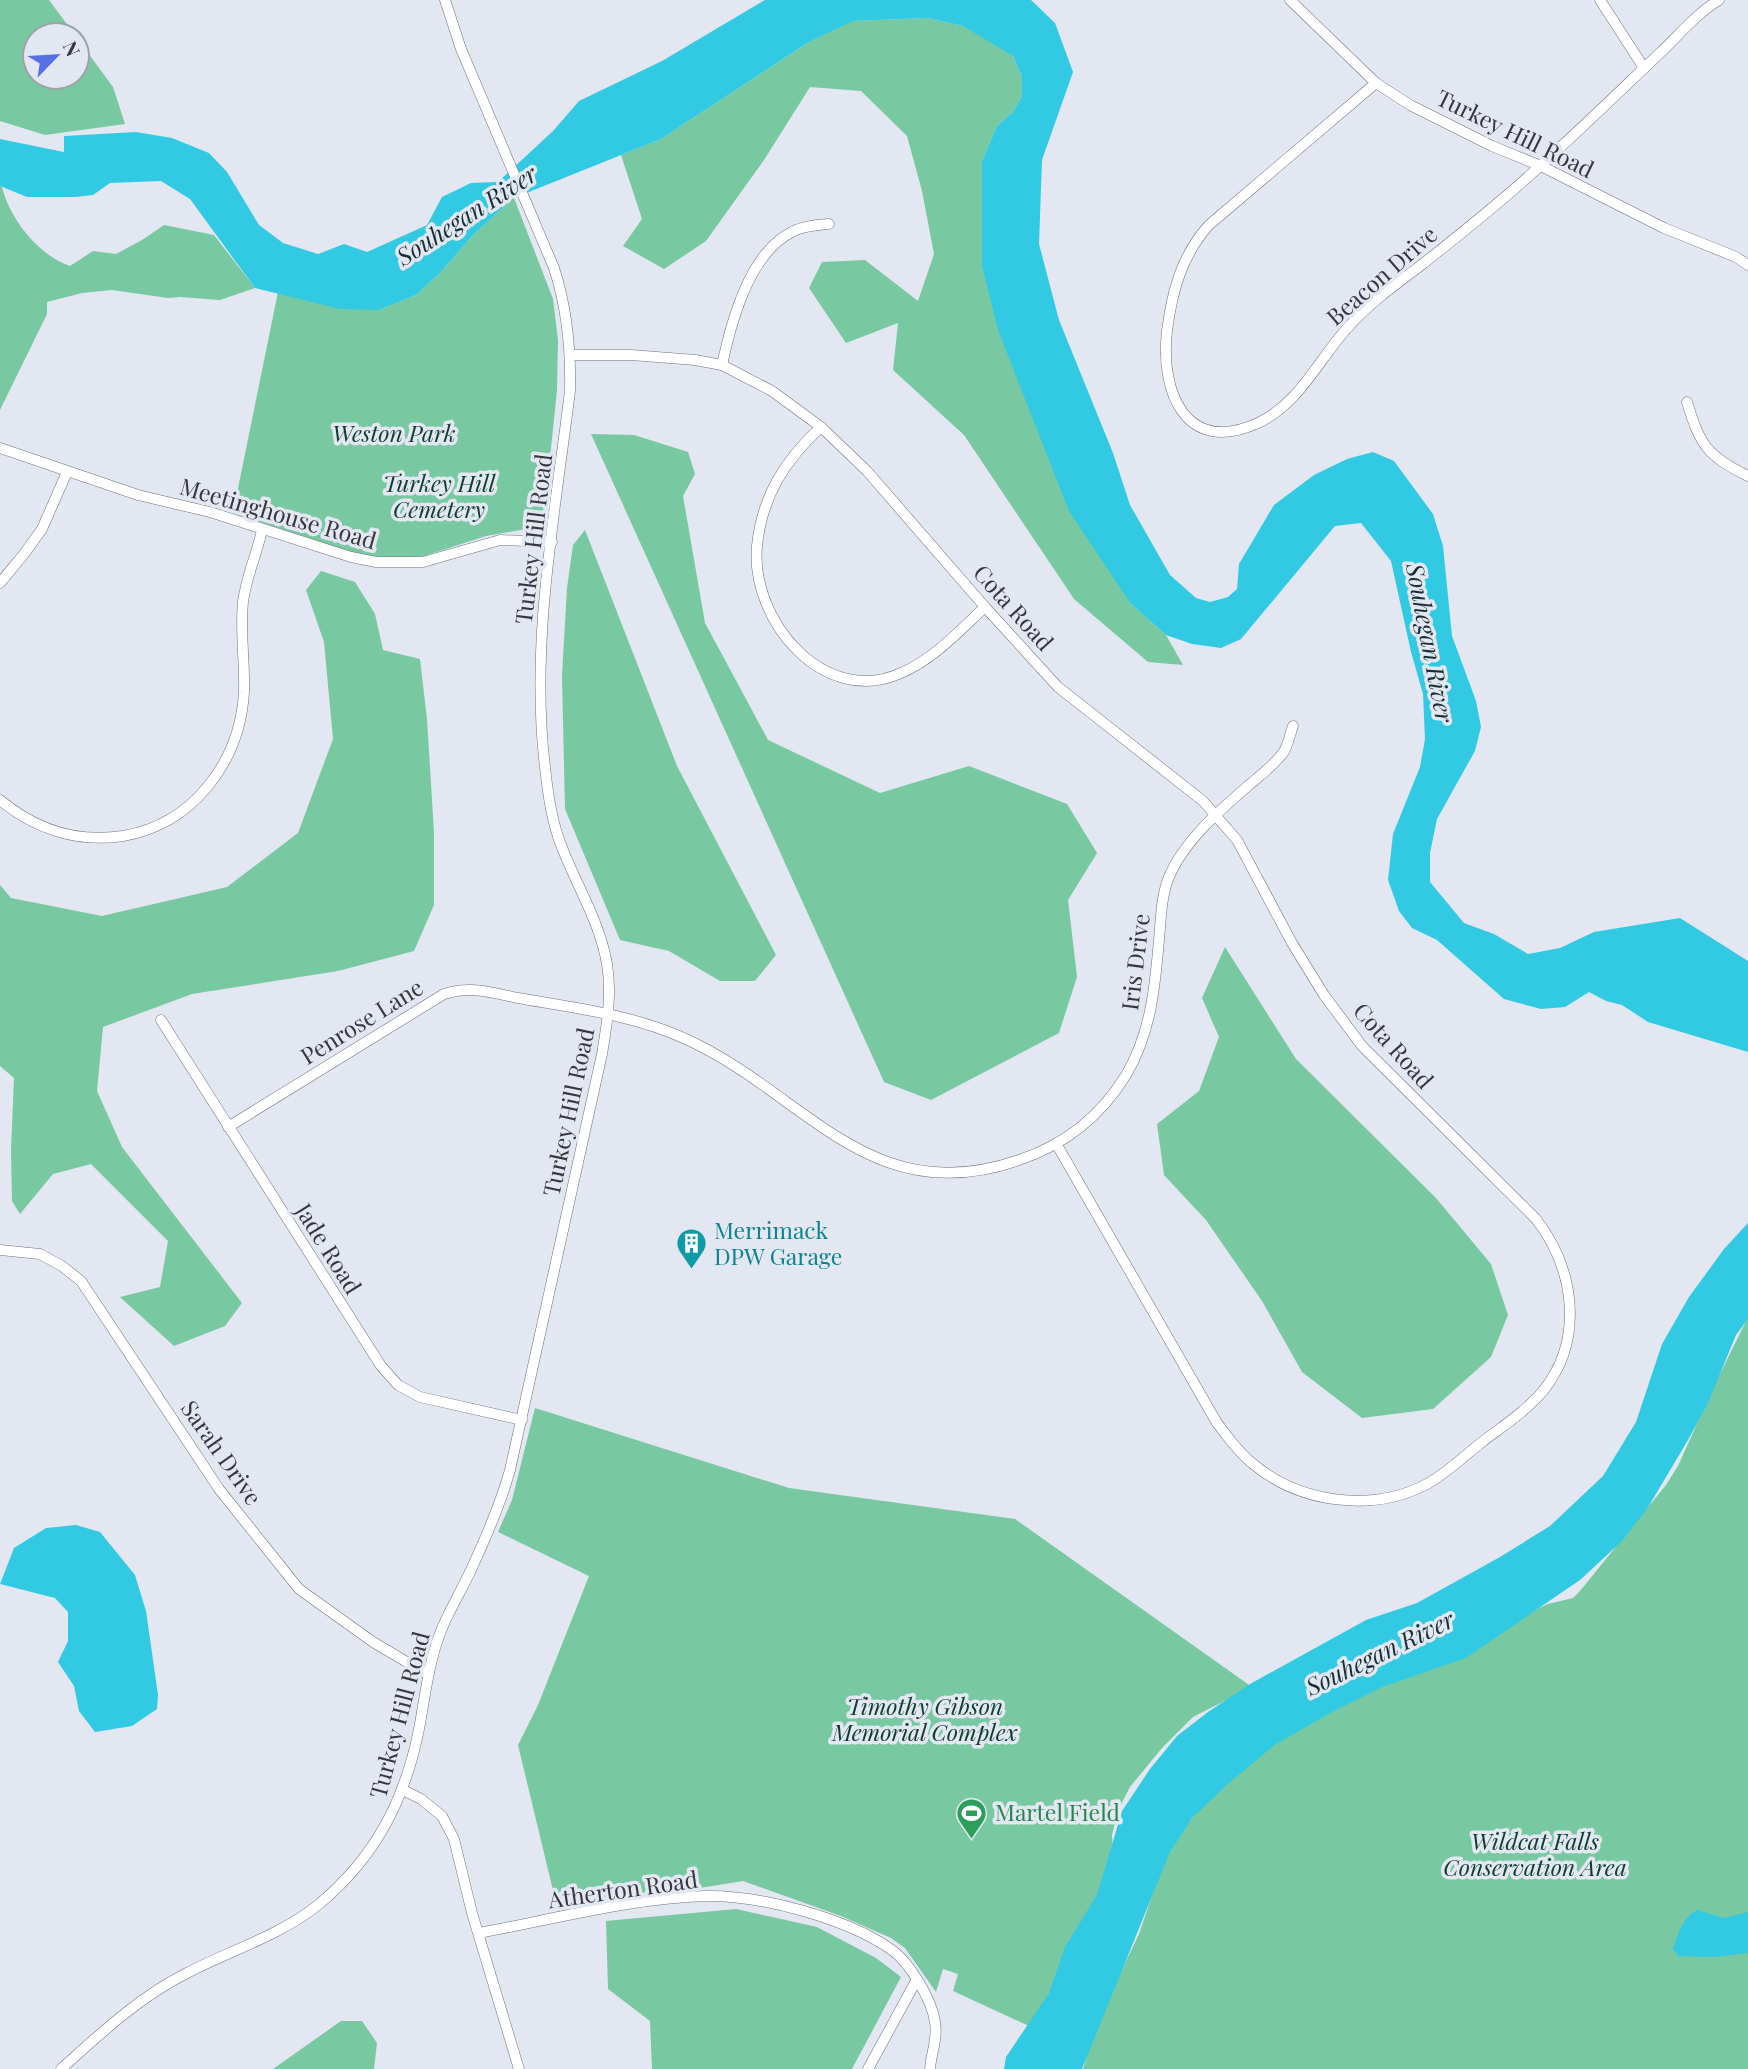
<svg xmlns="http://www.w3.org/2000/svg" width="1748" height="2069" font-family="'Playfair Display',serif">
  <rect width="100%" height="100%" fill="#e2e7f1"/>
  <!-- green -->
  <g fill="#78c8a2">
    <path d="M 0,0 L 49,0 L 75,35 L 35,35 L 35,77 L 77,77 L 77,38 L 113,87 L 125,124 L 45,135 L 0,121 Z"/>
    <path d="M 927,18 L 963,26 L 996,44 L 1013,56 L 1022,77 L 1022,96 L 1013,112 L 997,126 L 982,161 L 982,266 L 1131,604 L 1166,635 L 1183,665 L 1148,662 L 1074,599 L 964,435 L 893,370 L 898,323 L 846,343 L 809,288 L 822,262 L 865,260 L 918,301 L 934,254 L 922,191 L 907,136 L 861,91 L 810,87 L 764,160 L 706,241 L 664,269 L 623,246 L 642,219 L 621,155 L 661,139 L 809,42 L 852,21 Z"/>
    <path d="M 0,186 L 2,187 C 10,219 38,255 70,266 L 93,251 L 116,254 L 142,240 L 164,225 L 214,235 L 255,288 L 220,300 L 180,297 L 168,298 L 112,290 L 82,293 L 47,302 L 47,314 L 0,410 Z"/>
    <path d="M 514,198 L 553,299 L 558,340 L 557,390 L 543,526 L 486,536 L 424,556 L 387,560 L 353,553 L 233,513 L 278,292 L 379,310 L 416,295 L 440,273 L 474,234 Z"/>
    <path d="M 591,434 L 634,435 L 688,452 L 695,474 L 683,496 L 705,623 L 768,740 L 880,793 L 969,766 L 1067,804 L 1097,853 L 1068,900 L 1077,977 L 1059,1033 L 931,1100 L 884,1082 Z"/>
    <path d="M 585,530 L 677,766 L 776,955 L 755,981 L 720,981 L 669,951 L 620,940 L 565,809 L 562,676 L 567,588 L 573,545 Z"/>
    <path d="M 321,571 L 355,582 L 375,614 L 383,650 L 420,659 L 427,719 L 434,832 L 434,905 L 414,951 L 338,971 L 192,994 L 103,1027 L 97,1091 L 122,1147 L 242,1303 L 225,1326 L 174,1346 L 120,1297 L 160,1287 L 168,1241 L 91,1164 L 53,1174 L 20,1214 L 12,1201 L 11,1150 L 14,1078 L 0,1066 L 0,885 L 11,898 L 102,916 L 227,887 L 298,833 L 333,739 L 324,642 L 306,590 Z"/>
    <path d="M 1225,947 L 1296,1059 L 1436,1198 L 1491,1264 L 1508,1315 L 1491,1357 L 1433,1409 L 1362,1418 L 1302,1372 L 1262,1301 L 1206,1220 L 1164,1175 L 1157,1124 L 1199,1091 L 1219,1037 L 1202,998 Z"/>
    <path d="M 1748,1317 L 1748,2069 L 1083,2069 L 1088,2053 L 1087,2046 L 1094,2028 L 1139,1934 L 1162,1867 L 1182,1830 L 1213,1794 L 1278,1741 L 1337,1709 L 1379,1681 L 1548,1604 L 1573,1598 L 1580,1591 L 1666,1485 L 1678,1466 L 1713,1388 Z"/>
    <path d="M 535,1408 L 789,1488 L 1015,1519 L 1252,1687 L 1193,1717 L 1162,1748 L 1130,1787 L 1118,1810 L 1112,1835 L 1113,1858 L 1106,1882 L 1045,2001 L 1029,2026 L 953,1991 L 958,1974 L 943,1969 L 936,1992 L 905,1948 L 891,1938 L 841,1916 L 743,1881 L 558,1911 L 518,1745 L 538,1705 L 589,1576 L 498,1532 L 512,1500 Z"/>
    <path d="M 736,1909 L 817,1927 L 876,1958 L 901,1977 L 852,2069 L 652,2069 L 650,2021 L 608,1989 L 606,1921 Z"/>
    <path d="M 341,2021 L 362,2021 L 377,2043 L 374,2069 L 273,2069 Z"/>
  </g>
  <!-- water -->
  <g fill="#32cae2">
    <path d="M 765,0 L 1031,0 L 1055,23 L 1073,72 L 1042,160 L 1039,244 L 1059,320 L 1113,453 L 1130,505 L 1170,575 L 1196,598 L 1210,602 L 1228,597 L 1237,589 L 1239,564 L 1274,505 L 1314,475 L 1347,459 L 1373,452 L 1394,461 L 1433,514 L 1443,546 L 1452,636 L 1476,701 L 1481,727 L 1475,751 L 1437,819 L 1430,853 L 1430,882 L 1464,923 L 1494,934 L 1528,954 L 1560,948 L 1594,932 L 1680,918 L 1748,961 L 1748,1052 L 1648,1022 L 1622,1005 L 1606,1001 L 1589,992 L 1565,1007 L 1541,1009 L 1504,999 L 1437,940 L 1412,928 L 1399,911 L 1388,880 L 1393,834 L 1420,767 L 1425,739 L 1423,694 L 1411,652 L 1391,561 L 1361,523 L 1335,526 L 1241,639 L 1221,648 L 1192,644 L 1166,635 L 1131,604 L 1069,511 L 998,330 L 982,266 L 982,161 L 997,126 L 1013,112 L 1022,96 L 1022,77 L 1013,56 L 963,26 L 927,18 L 853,21 L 809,42 L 661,139 L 514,198 L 474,234 L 440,273 L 416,295 L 379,310 L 340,309 L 255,288 L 190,199 L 161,181 L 110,183 L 93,195 L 75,197 L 27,197 L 0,186 L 0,139 L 64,152 L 64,136 L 136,132 L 172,138 L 209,153 L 227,172 L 259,225 L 283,243 L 318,254 L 344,244 L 367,252 L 427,225 L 442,197 L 471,183 L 498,182 L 553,131 L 579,101 L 662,61 Z"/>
    <path d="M 1748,1223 L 1748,1319 L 1736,1335 L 1708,1403 L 1688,1440 L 1647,1509 L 1621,1542 L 1580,1580 L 1466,1658 L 1382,1687 L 1334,1711 L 1276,1744 L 1230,1782 L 1192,1818 L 1170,1852 L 1082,2069 L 1004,2069 L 1006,2057 L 1049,1993 L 1065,1947 L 1097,1895 L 1122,1811 L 1150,1769 L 1177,1736 L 1208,1712 L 1250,1684 L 1366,1620 L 1417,1603 L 1500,1557 L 1550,1526 L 1603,1476 L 1636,1422 L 1662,1344 L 1689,1297 L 1724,1249 Z"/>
    <path d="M 76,1525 L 100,1532 L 135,1575 L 146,1611 L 158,1695 L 157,1709 L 132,1726 L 95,1732 L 79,1711 L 74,1686 L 58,1662 L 68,1641 L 68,1612 L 55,1598 L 0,1584 L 14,1548 L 46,1528 Z"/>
    <path d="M 1697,1910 L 1724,1918 L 1748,1912 L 1748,1953 L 1715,1957 L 1678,1956 L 1673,1948 C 1678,1934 1683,1917 1697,1910 Z"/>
  </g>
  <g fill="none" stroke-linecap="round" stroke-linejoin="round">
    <defs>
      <g id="street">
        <path d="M 1290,0 L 1376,83 L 1410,105 L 1492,146 L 1541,166 L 1664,228 L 1736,257 L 1748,265"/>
        <path d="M 1600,0 L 1644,68"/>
        <path d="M 1376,83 L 1209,225 C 1182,255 1172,291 1167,331 C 1160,391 1185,456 1258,423 C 1301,403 1320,356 1351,324 C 1372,301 1399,282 1424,263 C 1464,231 1504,200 1541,165 C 1582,128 1621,90 1660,53 C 1679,35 1697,13 1719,0"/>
        <path d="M 571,355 L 631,355 L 695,360 L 722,365 L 772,391 L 821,427 L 867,471 L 985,607 L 1058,687 L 1203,801 L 1237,840 L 1292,943 L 1324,995 L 1362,1046 L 1536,1219 C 1574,1268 1585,1339 1543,1391 C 1526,1411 1503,1426 1482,1442 C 1464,1456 1447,1473 1427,1484 C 1372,1513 1299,1503 1252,1463 C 1238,1452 1228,1437 1217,1423 L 1057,1145"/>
        <path d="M 722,365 C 731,323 749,253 792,232 C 803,226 817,225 829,224"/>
        <path d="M 1687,402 C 1700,445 1707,456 1748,476"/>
        <path d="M 821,427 C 785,460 762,496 757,546 C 750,620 824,708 901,673 C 934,659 959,631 985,607"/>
        <path d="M 0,448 L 138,495 L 210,512 L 351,557 L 376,562 L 423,562 L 500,540 L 552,542"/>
        <path d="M 0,583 L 24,554 L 42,529 L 67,472"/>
        <path d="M 0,800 C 35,829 77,843 123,836 C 194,824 240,761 244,692 C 245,662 240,632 243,602 C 246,577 257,554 262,530"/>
        <path d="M 161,1020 L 381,1366 L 398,1385 L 420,1397 L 522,1420"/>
        <path d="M 228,1127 L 444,994 C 451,992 459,990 467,990 C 483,989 502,995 518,998 C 575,1008 635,1015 688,1040 C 805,1094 871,1212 1019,1160 C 1064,1145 1101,1116 1126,1075 C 1151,1033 1155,987 1159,940 C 1161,919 1161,896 1169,877 C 1184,841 1220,810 1249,785 C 1261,775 1274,765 1283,753 C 1288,746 1290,734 1293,726"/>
        <path d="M 0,1250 L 40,1254 L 62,1266 L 81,1281 L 219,1489 L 299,1589 L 373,1642 L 427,1674"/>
        <path d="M 403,1790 L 421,1799 L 442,1816 L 454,1839 L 472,1913 L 519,2069"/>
        <path d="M 479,1933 C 550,1920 633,1898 705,1896 C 760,1895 847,1918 892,1950 C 910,1963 932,2000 935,2022 C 938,2039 931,2053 930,2069"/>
        <path d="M 61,2069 C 100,2034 139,1997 187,1973 C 231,1950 279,1936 318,1905 C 375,1858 405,1800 419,1729 C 425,1697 428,1667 439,1636 C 447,1614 459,1595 469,1574 C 485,1540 500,1506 510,1470 L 602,1054 C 607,1024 612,994 607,964 C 600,923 578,888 563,850 C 552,824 548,795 545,767 C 530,643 555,514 570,391 C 571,349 567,308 554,268 L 461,49 L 445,0"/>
        <path d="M 868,2069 L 916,1981"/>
      </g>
    </defs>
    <!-- street casing -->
    <use href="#street" stroke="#6c7079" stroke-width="11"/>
    <!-- street -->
    <use href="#street" stroke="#fff" stroke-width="10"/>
  </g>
  <!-- icons -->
  <defs>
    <symbol id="building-pin" viewBox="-11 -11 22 30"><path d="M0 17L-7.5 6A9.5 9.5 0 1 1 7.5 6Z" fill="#0f9aa8" stroke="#e2e7f1"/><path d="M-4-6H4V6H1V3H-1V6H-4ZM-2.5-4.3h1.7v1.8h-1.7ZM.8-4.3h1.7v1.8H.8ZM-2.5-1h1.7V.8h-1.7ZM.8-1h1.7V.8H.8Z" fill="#fff"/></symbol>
    <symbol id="stadium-pin" viewBox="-11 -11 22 30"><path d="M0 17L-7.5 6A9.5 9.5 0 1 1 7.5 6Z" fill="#2e9e5b" stroke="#e2e7f1"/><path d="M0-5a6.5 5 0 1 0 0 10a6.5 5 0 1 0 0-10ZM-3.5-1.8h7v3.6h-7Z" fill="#fff"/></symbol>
  </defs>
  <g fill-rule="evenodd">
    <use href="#building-pin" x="674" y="1226" width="35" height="47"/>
    <use href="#stadium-pin" x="954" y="1796" width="35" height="47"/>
  </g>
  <g text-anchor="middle" stroke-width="7" stroke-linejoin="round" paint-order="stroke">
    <!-- street labels -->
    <g font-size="23" fill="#35373b" stroke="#e2e7f1">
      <text transform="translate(1515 134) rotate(26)" y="8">Turkey Hill Road</text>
      <text transform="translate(1382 276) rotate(-41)" y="8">Beacon Drive</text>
      <text transform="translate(278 514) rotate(16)" y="8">Meetinghouse Road</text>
      <text transform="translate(534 539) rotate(-83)" y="8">Turkey Hill Road</text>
      <text transform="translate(1013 608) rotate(48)" y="8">Cota Road</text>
      <text transform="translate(1136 962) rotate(-83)" y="8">Iris Drive</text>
      <text transform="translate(362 1022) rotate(-32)" y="8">Penrose Lane</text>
      <text transform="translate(1393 1046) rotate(48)" y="8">Cota Road</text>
      <text transform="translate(569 1112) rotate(-78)" y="8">Turkey Hill Road</text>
      <text transform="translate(328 1249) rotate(58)" y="8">Jade Road</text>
      <text transform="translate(221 1453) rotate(55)" y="8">Sarah Drive</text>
      <text transform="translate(400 1715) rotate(-75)" y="8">Turkey Hill Road</text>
      <text transform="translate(623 1890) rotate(-8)" y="8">Atherton Road</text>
    </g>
    <!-- park labels -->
    <g font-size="23" font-style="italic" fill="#0d3e2b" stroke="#e2e7f1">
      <text x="394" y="442">Weston Park</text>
      <text x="439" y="492">Turkey Hill<tspan x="439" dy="26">Cemetery</tspan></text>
      <text x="925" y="1715">Timothy Gibson<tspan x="925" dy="26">Memorial Complex</tspan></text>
      <text x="1535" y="1850">Wildcat Falls<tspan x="1535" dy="26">Conservation Area</tspan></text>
    </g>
    <!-- culture labels -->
    <g font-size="23" fill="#0d838f" stroke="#e2e7f1" text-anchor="start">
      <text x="714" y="1239">Merrimack<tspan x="714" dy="26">DPW Garage</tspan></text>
    </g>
    <!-- leisure labels -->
    <g font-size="23" fill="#27864d" stroke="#e2e7f1" text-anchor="start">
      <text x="995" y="1821">Martel Field</text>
    </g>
    <!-- water labels -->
    <g font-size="24" font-style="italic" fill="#172f34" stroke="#e2e7f1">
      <text transform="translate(467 216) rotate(-33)" y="8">Souhegan River</text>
      <text transform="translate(1429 643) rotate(79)" y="8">Souhegan River</text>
      <text transform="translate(1380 1654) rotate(-26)" y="8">Souhegan River</text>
    </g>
  </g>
  <!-- north arrow -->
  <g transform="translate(56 56) rotate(65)"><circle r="33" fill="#e2e7f1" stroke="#9da1a8" stroke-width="2"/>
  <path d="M0-5L12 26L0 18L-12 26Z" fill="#5870e6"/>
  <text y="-10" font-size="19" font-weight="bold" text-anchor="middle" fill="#35373b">N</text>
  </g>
</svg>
